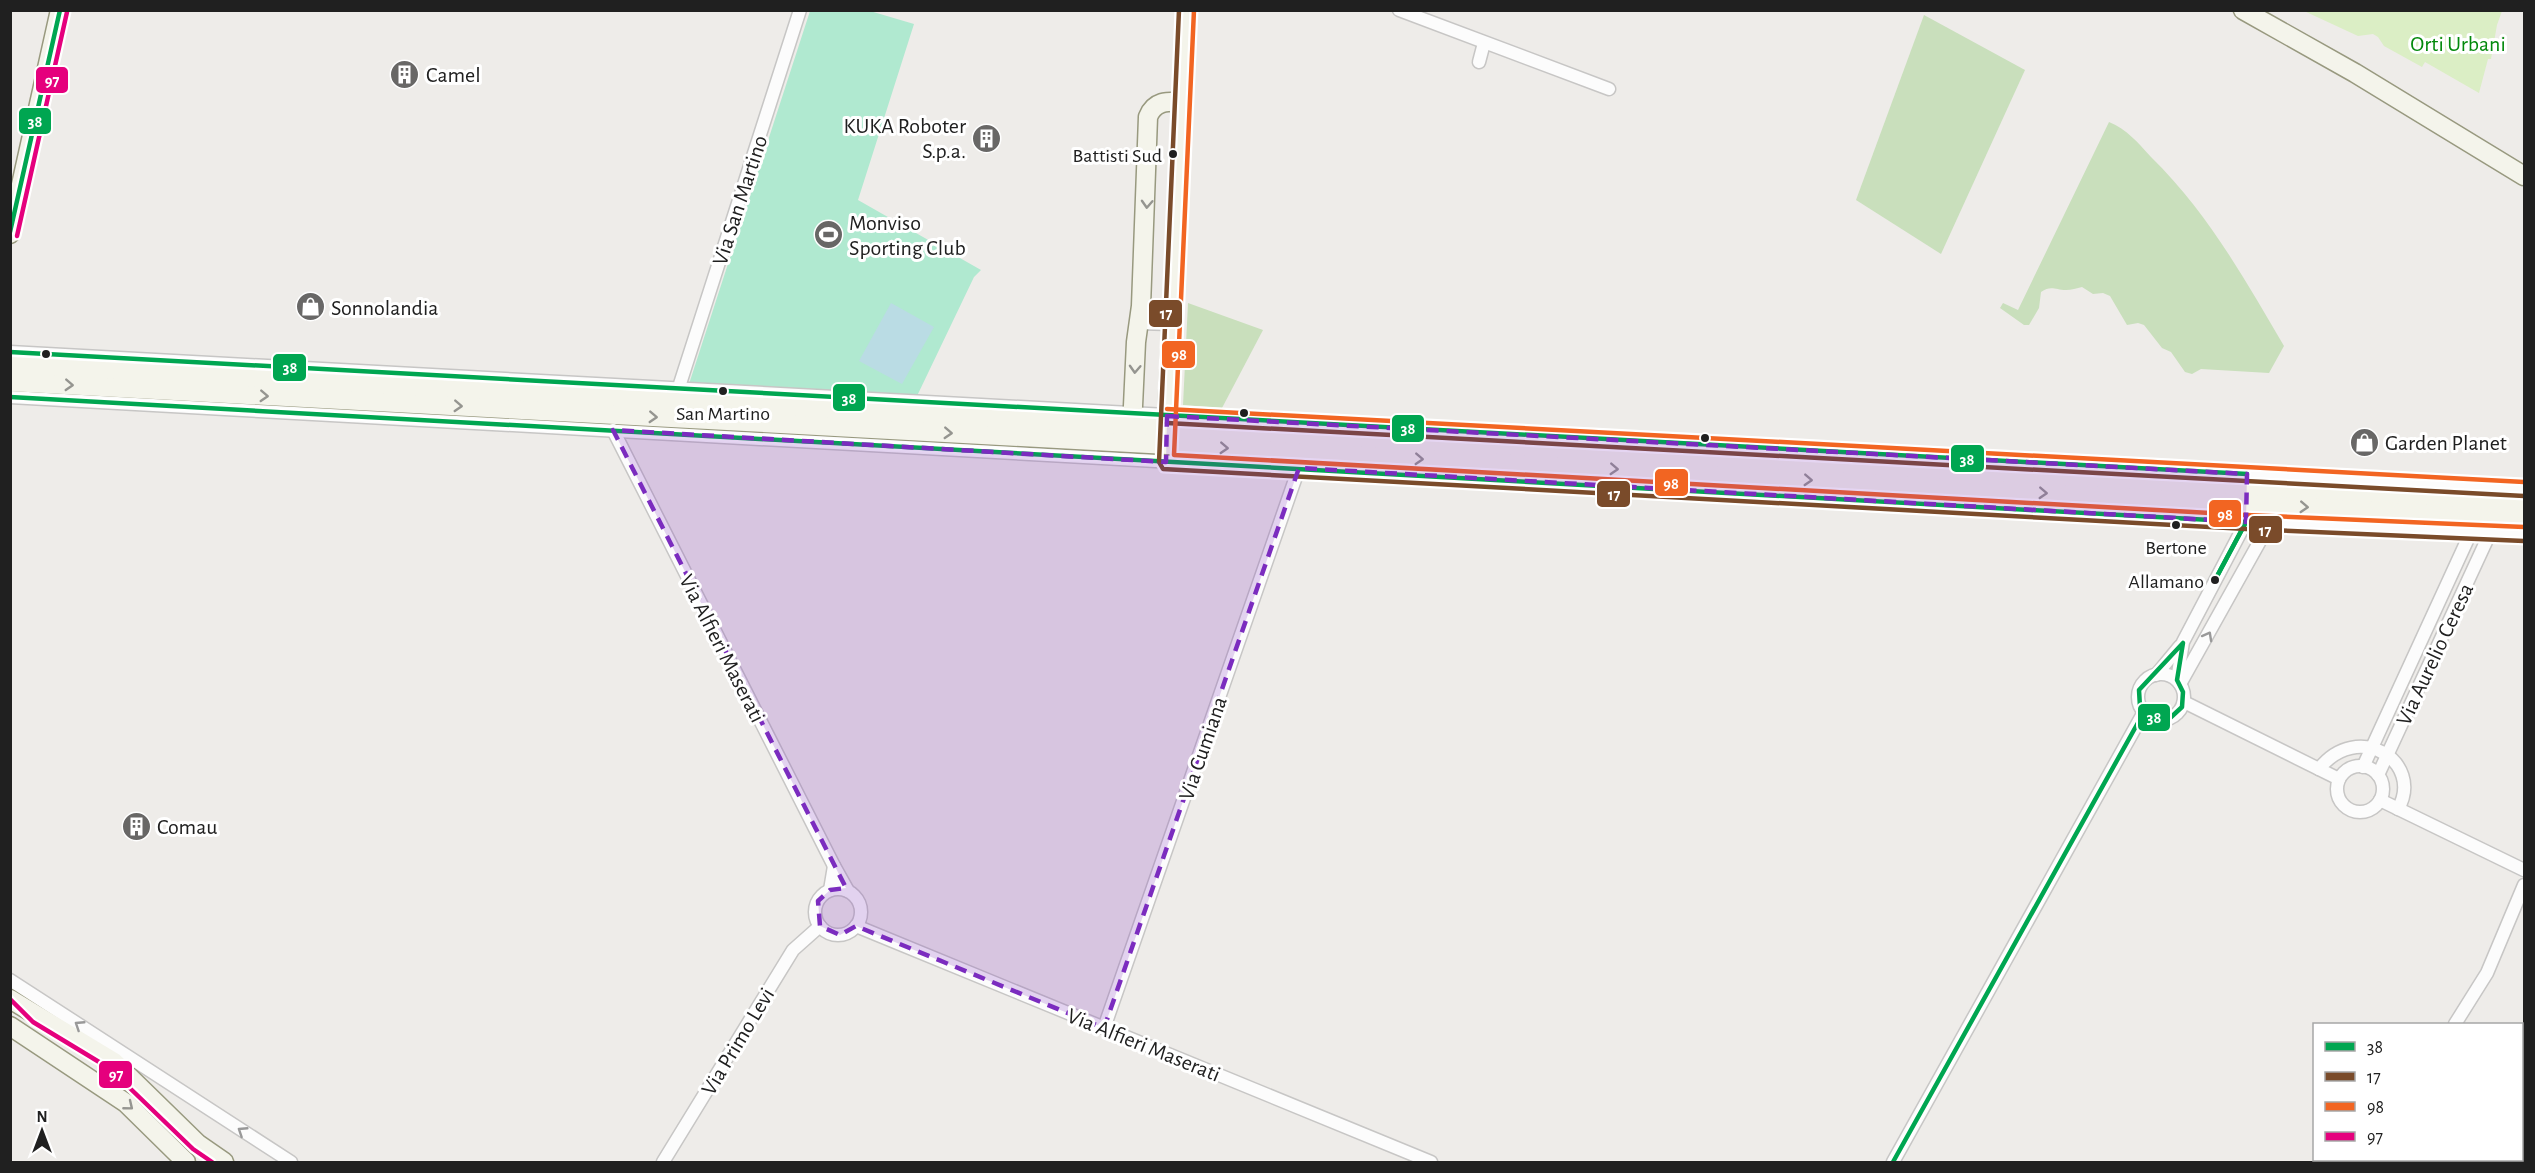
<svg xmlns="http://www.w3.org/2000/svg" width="2535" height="1173" font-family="'Alegreya Sans',sans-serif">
  <rect width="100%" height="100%" fill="#eeece9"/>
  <!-- grass -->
  <path fill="#dbeec5" d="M 2304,11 L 2502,10 L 2502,11 L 2497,25 L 2491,59 L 2488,59 L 2479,93 L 2425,62 L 2422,67 L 2384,46 L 2378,37 L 2373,34 L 2358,36 Z"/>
  <!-- forest -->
  <g fill="#c9dfbc">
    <path d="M 1924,15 L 2025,70 L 1941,254 L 1856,200 Z"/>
    <path d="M 2109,122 C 2127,129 2138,143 2151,157 C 2208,213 2244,278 2284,346 L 2269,373 L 2201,369 L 2192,374 L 2185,372 L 2171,352 L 2162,348 L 2144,325 L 2138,323 L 2127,325 L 2110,296 L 2103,293 L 2093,294 L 2082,287 C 2077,288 2071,290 2066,290 C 2055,290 2051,285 2041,292 L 2039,308 L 2029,325 L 2024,325 L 2000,308 L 2003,303 L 2018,310 Z"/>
    <path d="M 1188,303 L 1263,330 L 1222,408 L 1183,405 Z"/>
  </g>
  <!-- pitch -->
  <path fill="#b0e9d0" d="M 810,11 L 870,11 L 914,24 L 858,200 L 981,270 L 974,277 L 917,396 L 689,384 Z"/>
  <!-- water -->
  <path fill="#badce4" d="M 891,303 L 934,327 L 902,384 L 859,361 Z"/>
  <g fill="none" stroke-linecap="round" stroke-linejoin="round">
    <defs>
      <g id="street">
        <path d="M 1399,10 L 1609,89"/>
        <path d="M 1479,62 L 1484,43"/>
        <path d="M 1138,323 L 1171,324"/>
        <path d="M 10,352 L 2524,489"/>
        <path d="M 678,390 L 800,10"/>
        <path d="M 10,397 L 2246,522 L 2524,534"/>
        <path d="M 613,430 L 834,866"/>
        <circle cx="2161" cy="697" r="23"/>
        <path d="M 2156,675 L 2180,646"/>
        <path d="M 2177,680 L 2183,642 L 2246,522 L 2246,496"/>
        <path d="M 2180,684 L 2270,523"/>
        <path d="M 2184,702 L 2339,779"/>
        <circle cx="2360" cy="789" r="23"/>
        <path d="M 2363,767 L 2471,532"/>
        <path d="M 2319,769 C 2357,720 2425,761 2398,809"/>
        <path d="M 2378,775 L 2490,533"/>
        <path d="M 2380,800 L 2524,870"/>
        <circle cx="838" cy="912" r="23"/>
        <path d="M 830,890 L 834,866 L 848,891"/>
        <path d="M 856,926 L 1431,1162"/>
        <path d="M 10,980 L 291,1162"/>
        <path d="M 2455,1024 L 2487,973 L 2524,885"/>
        <path d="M 1104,1028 L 1299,468"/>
        <path d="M 663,1162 L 793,950 L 820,926"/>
        <path d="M 1893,1162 L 2144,712"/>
      </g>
      <g id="secondary">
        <path d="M 2243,10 L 2355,73 L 2524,176"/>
        <path d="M 10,234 L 60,10"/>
        <path d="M 10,366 L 2524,502"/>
        <path d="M 10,382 L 2524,519"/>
        <path d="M 1132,427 L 1136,342 L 1141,306 L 1148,117 C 1154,101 1167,101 1183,102"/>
        <path d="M 1166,440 L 1187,10"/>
        <path d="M 10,999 L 114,1062 L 198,1144 L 224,1162"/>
        <path d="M 10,1026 L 126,1103 L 186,1162"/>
      </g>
    </defs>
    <!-- street casing -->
    <use href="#street" stroke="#c7c6c5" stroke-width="15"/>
    <!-- secondary casing -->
    <use href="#secondary" stroke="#98997f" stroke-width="21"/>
    <!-- street -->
    <use href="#street" stroke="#fcfcfc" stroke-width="12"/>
    <!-- secondary -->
    <use href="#secondary" stroke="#f4f4eb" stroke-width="18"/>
    <defs>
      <g id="bus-1">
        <path d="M 10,232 L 60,10"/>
        <path d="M 10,352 L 2247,474"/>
        <path d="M 10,397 L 2246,522"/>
        <path d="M 2215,580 L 2246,522"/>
        <path d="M 2215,580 L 2246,522"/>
        <path d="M 2183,643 L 2177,680 L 2183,692 L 2182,707 L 2169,719 L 2152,717 L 2140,707 L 2139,690 Z"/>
        <path d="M 1893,1162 L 2144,712"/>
      </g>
      <g id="bus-2">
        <path d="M 1179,10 L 1159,462 L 1163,469 L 2246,529 L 2524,541"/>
        <path d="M 1167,423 L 2524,496"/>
      </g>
      <g id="bus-3">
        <path d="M 1194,10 L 1174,455 L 2246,515 L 2524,527"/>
        <path d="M 1167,409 L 2524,482"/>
      </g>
      <g id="bus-4">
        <path d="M 17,236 L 67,12"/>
        <path d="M 10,999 L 33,1022 L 109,1068 L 193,1149 L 212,1162"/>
      </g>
    </defs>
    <!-- bus-1 casing -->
    <use href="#bus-1" stroke="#fff" stroke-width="9"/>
    <!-- bus-2 casing -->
    <use href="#bus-2" stroke="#fff" stroke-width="9"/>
    <!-- bus-3 casing -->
    <use href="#bus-3" stroke="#fff" stroke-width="9"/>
    <!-- bus-4 casing -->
    <use href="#bus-4" stroke="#fff" stroke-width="9"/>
    <!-- bus-1 -->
    <use href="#bus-1" stroke="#00a651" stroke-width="4.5"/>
    <!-- bus-2 -->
    <use href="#bus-2" stroke="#7a4b2a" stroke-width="4.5"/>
    <!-- bus-3 -->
    <use href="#bus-3" stroke="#f26522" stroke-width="4.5"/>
    <!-- bus-4 -->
    <use href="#bus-4" stroke="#e5007d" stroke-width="4.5"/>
  </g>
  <!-- one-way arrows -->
  <defs><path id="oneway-chevron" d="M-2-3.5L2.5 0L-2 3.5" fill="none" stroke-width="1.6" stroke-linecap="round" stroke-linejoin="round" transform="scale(1.5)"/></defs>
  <g stroke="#959590">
    <use href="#oneway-chevron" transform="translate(1147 204) rotate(93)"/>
    <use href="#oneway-chevron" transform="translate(1135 369) rotate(93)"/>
    <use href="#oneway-chevron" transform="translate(69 385) rotate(3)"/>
    <use href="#oneway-chevron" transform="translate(264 396) rotate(3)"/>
    <use href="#oneway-chevron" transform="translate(458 406) rotate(3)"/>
    <use href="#oneway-chevron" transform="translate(653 417) rotate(3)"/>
    <use href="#oneway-chevron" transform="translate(948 433) rotate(3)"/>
    <use href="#oneway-chevron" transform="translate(1224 448) rotate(3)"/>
    <use href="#oneway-chevron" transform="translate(1419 459) rotate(3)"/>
    <use href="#oneway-chevron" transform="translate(1614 469) rotate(3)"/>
    <use href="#oneway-chevron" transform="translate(1808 480) rotate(3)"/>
    <use href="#oneway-chevron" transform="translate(2043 493) rotate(3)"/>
    <use href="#oneway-chevron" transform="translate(2304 507) rotate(3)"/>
    <use href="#oneway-chevron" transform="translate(129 1106) rotate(39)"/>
  </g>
  <g stroke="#999">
    <use href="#oneway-chevron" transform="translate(2208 636) rotate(-61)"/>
    <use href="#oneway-chevron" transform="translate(79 1025) rotate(-147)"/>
    <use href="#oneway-chevron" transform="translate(242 1131) rotate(-147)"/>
  </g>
  <!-- marked area -->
  <path fill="#7b2cbf" fill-opacity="0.2" stroke="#7b2cbf" stroke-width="4.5" stroke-dasharray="12 8" stroke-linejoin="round" d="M 1167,416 L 2247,474 L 2246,522 L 1299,468 L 1104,1028 L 856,926 L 840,935 L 820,926 L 818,901 L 830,890 L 846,888 L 613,430 L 1166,462 Z"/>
  <!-- icons -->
  <defs>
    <symbol id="building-disc" viewBox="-11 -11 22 22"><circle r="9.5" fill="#686766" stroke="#fff"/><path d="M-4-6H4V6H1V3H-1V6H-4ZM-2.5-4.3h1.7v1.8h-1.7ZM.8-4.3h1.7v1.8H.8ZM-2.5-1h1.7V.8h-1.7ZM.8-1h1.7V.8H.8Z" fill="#fff"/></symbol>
    <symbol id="stadium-disc" viewBox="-11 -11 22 22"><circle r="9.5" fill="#686766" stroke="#fff"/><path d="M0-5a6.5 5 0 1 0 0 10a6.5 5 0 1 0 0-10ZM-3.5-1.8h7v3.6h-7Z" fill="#fff"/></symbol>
    <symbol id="shop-disc" viewBox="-11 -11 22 22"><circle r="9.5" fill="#686766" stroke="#fff"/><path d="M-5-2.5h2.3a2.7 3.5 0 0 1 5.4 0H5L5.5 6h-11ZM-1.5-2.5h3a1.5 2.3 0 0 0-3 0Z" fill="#fff"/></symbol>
  </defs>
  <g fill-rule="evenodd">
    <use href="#building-disc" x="388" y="58" width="33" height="33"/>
    <use href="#building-disc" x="970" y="122" width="33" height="33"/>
    <use href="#stadium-disc" x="812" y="218" width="33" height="33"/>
    <use href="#shop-disc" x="294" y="290" width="33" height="33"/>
    <use href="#shop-disc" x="2348" y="426" width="33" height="33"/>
    <use href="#building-disc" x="120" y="810" width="33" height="33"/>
  </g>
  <!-- markers -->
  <g fill="#202020" stroke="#fff" stroke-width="2">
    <circle cx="1173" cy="154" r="5"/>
    <circle cx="46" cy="354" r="5"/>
    <circle cx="723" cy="391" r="5"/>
    <circle cx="1244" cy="413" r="5"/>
    <circle cx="1705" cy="438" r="5"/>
    <circle cx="2176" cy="525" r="5"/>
    <circle cx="2215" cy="580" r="5"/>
  </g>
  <g text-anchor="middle" stroke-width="6" stroke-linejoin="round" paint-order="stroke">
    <!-- bus labels -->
    <g font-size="20" fill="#202020" stroke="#fff" text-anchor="end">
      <text x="1162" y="162">Battisti Sud</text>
      <text x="723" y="420" text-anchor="middle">San Martino</text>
      <text x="2176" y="554" text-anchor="middle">Bertone</text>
      <text x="2204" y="588">Allamano</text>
    </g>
    <!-- park labels -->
    <g font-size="22" fill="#03890c" stroke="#fff">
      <text x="2458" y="51">Orti Urbani</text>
    </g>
    <!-- poi labels -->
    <g font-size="22" fill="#202020" stroke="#fff" text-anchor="start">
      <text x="426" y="82">Camel</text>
      <text x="966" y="133" text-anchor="end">KUKA Roboter<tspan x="966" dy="25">S.p.a.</tspan></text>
      <text x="849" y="230">Monviso<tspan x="849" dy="25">Sporting Club</tspan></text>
      <text x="331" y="315">Sonnolandia</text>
      <text x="2385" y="450">Garden Planet</text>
      <text x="157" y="834">Comau</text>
    </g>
    <!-- street labels -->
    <g font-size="22" fill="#202020" stroke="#fff">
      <text transform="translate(739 200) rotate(-72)" y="8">Via San Martino</text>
      <text transform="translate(723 648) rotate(63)" y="8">Via Alfieri Maserati</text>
      <text transform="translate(2434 654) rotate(-65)" y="8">Via Aurelio Ceresa</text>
      <text transform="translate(1202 748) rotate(-71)" y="8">Via Cumiana</text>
      <text transform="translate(737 1041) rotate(-59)" y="8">Via Primo Levi</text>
      <text transform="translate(1144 1044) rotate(22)" y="8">Via Alfieri Maserati</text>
    </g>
  </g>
  <g stroke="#fff" stroke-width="2">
    <rect x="35" y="66" width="34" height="28" rx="6" fill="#e5007d"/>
    <rect x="18" y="107" width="34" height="28" rx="6" fill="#00a651"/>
    <rect x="1148" y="299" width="35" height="29" rx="6" fill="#7a4b2a"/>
    <rect x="1161" y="340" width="35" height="29" rx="6" fill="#f26522"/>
    <rect x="272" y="353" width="35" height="29" rx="6" fill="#00a651"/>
    <rect x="832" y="383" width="34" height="29" rx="6" fill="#00a651"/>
    <rect x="1391" y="414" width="34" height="29" rx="6" fill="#00a651"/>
    <rect x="1950" y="444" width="35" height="29" rx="6" fill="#00a651"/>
    <rect x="1654" y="468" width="35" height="29" rx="6" fill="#f26522"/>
    <rect x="1596" y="480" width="35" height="28" rx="6" fill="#7a4b2a"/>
    <rect x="2208" y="499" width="34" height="29" rx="6" fill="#f26522"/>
    <rect x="2248" y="515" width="35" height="29" rx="6" fill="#7a4b2a"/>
    <rect x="2137" y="703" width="34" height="29" rx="6" fill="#00a651"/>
    <rect x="98" y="1060" width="35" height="29" rx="6" fill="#e5007d"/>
  </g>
  <g font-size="16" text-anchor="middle" font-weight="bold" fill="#fff">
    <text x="52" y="86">97</text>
    <text x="35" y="127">38</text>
    <text x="1166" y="319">17</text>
    <text x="1179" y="360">98</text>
    <text x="290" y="373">38</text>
    <text x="849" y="404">38</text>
    <text x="1408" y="434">38</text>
    <text x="1967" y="465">38</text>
    <text x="1671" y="489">98</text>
    <text x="1614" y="500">17</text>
    <text x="2225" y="520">98</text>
    <text x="2265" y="536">17</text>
    <text x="2154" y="723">38</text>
    <text x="116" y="1080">97</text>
  </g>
  <!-- border -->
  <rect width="2535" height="1173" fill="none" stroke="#202020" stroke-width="24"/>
  <!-- legend -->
  <rect x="2313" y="1023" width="210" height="138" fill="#ffffff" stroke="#a6a6a6" stroke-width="1.5"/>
  <rect x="2325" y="1042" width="30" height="9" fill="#00a651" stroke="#a6a6a6" stroke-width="1.5"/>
  <text x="2367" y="1053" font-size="18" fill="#202020">38</text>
  <rect x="2325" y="1072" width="30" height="9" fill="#7a4b2a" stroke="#a6a6a6" stroke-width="1.5"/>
  <text x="2367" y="1083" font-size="18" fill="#202020">17</text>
  <rect x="2325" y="1102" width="30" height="9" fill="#f26522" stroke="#a6a6a6" stroke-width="1.5"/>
  <text x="2367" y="1113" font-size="18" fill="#202020">98</text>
  <rect x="2325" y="1132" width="30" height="9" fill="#e5007d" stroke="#a6a6a6" stroke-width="1.5"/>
  <text x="2367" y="1143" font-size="18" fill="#202020">97</text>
  <!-- north arrow -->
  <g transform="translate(42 1131)" stroke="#ffffff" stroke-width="4.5" paint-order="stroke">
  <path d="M0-4.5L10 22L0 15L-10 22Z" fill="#202020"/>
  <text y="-9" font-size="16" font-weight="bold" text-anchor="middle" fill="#202020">N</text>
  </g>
</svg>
